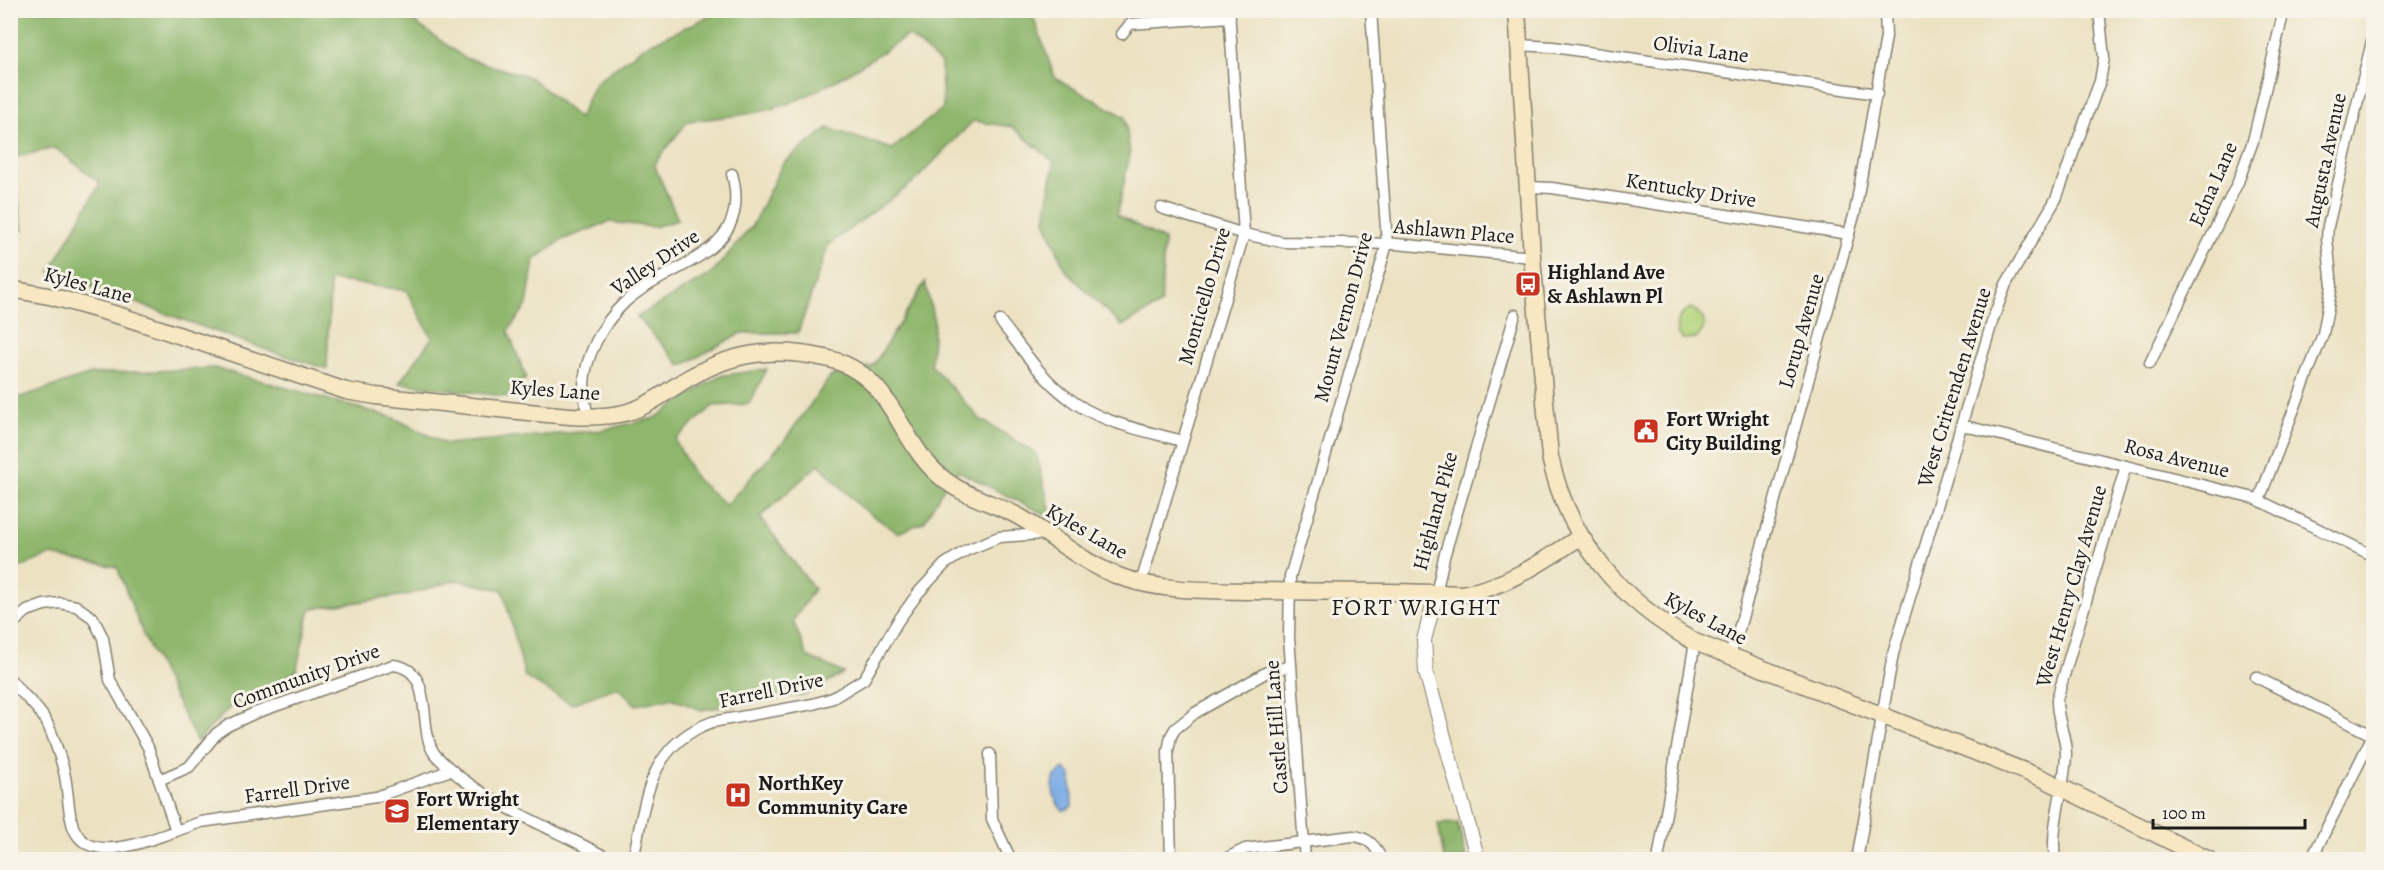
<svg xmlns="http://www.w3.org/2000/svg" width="2384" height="870" font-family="Alegreya,serif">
  <rect width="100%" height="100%" fill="#f7f3e8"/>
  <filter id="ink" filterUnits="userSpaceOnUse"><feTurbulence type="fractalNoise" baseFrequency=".0167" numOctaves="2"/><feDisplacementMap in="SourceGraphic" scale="12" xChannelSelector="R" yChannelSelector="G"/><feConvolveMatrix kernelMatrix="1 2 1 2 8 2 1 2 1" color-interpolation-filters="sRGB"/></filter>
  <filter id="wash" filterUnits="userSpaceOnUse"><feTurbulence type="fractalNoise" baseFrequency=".008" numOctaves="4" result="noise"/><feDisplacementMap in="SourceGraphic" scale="24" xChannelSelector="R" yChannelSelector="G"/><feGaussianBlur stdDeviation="1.35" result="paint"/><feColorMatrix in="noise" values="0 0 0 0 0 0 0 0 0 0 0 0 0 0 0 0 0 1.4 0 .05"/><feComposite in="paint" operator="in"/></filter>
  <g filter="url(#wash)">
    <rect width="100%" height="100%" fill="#ece2c2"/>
    <!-- green -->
    <path fill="#b3d57d" stroke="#68784c" stroke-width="1.5" d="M 1691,308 C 1705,316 1709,325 1697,338 L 1683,339 L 1677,334 C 1676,320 1679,315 1691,308 Z"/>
    <!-- forest -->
    <g fill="#8eb66c" stroke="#556944" stroke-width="1.5">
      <path d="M 10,11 L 399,11 L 465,58 L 530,77 L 579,118 L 595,83 L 645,46 L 721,11 L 1037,11 L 1033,16 L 1055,78 L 1125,117 L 1130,154 L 1117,215 L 1164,240 L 1161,304 L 1122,326 L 1065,270 L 1045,220 L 1054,162 L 1012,127 L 973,121 L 914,182 L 828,245 L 798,333 L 741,333 L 681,366 L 637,317 L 712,273 L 752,226 L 783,163 L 828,128 L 892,149 L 943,108 L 941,63 L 908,35 C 868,61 828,89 784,105 C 754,116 719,117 688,121 L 654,164 L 678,220 L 654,227 L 609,222 L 564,239 L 534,260 L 527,305 L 508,331 L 526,377 L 509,397 L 399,383 L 432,338 L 406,290 L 330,280 L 327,369 L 267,350 L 50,272 L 100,183 L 55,148 L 11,158 L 23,230 L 11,228 Z"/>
      <path d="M 925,282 L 934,321 L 931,365 L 980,419 L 1036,453 L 1052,518 L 958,471 L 947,482 L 924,522 L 898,533 L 859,506 L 819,464 L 760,517 L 814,589 L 793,621 L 807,656 L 844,673 L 804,695 L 701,710 L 671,698 L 636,705 L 618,687 L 571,704 L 525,677 L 503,590 L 456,580 L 407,595 L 310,609 L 296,672 L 232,705 L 197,742 L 144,637 L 117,567 L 50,555 L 11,571 L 11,400 L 91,374 L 215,368 L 394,418 L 446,444 L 602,430 L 655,418 L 719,376 L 767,369 L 749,404 L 713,406 L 675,440 L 696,479 L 726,505 L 784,441 L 831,376 L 873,366 Z"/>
      <path d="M 1458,823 L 1466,859 L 1444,859 L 1438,824 Z"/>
    </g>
    <!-- water -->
    <path fill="#79abe5" stroke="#4a6480" stroke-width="1.5" d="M 1064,769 L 1071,775 L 1072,806 L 1066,810 L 1062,810 C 1053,799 1051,789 1055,776 Z"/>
  </g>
  <g filter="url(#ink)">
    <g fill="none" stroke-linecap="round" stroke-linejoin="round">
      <defs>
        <g id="minor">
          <path d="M 1122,34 L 1130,24 L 1230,17"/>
          <path d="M 1519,45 L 1553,47 L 1877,94"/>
          <path d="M 1528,187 L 1552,188 L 1849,234"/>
          <path d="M 1161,208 L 1244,234 L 1282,242 L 1396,244 L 1532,257"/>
          <path d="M 1000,321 C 1021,347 1040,377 1067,397 C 1099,423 1143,430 1182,441"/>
          <path d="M 2150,363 L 2238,182 L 2253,141 L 2284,10"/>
          <path d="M 588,417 C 586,408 584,398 584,389 C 583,359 603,323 624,303 C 669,261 754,256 732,174"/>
          <path d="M 1961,425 L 2254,498 L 2374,556"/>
          <path d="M 2259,500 L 2323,334 L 2332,286 L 2327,239 L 2328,226 L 2374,33"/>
          <path d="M 1141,583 L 1244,234 L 1229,10"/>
          <path d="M 1436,594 L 1444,557 L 1515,315"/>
          <path d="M 10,626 L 27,611 L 44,605 L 60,603 L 76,606 L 93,618 L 103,638 L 110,680 L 148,747 L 176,831 C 145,841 81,870 71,819 C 67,801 68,782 62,764 C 58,751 53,734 46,721 C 37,705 21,694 10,679"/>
          <path d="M 1729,657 L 1739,629 L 1855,212 L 1886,37 L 1885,10"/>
          <path d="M 2256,677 L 2374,736"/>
          <path d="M 990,754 L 992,819 L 1011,860"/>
          <path d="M 159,780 L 189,767 L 217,733 L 227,726 L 255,713 L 393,665 C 436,669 417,728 434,753 C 441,762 452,770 461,778 C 507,813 561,832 611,860"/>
          <path d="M 176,831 L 201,822 L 376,797 L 451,770"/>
          <path d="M 584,860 L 590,849"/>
          <path d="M 633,860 C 646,800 647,746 712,722 L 813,704 L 833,698 L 864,679 L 898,621 L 919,592 L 945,564 L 967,550 L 999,537 L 1044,534"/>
          <path d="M 1171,860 L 1168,751 L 1171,736 L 1175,729 L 1195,713 L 1267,672 L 1291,666"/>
          <path d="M 1223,860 L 1245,849 L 1353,836 C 1367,837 1377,846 1381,860"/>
          <path d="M 1305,860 L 1289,637 L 1290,577 L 1387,244 L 1371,10"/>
          <path d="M 1658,860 L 1695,642"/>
          <path d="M 1857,860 L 1893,654 L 1993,319 L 2006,284 L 2056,199 L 2100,81 L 2104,58 L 2099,10"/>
          <path d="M 2055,860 C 2050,824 2065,789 2066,754 C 2066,735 2056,718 2057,699 L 2126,466"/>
          <path d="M 2311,860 L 2374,733"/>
        </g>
        <path id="tertiary" d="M 1436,594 L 1424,640 L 1426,672 L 1478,860"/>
        <g id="secondary">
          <path d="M 1517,10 L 1532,257 L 1550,457 C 1568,540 1621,602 1695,642 L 2044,779 L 2209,860"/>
          <path d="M 10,289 L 54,297 L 124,317 L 346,391 L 376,396 C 423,401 471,406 518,411 C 551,414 586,420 619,414 C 643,410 662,395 682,382 C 729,353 771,346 825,358 C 896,373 896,444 946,481 C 967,497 993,503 1016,515 C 1053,535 1082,564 1124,578 C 1165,592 1210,590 1254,591 C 1323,592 1393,591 1462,594 C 1505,588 1545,560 1580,537"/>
        </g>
      </defs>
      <!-- minor casing -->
      <use href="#minor" stroke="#847f6f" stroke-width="13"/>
      <!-- tertiary casing -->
      <use href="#tertiary" stroke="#847f6f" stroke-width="16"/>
      <!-- secondary casing -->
      <use href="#secondary" stroke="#847f6f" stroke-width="19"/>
      <!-- minor -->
      <use href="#minor" stroke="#fff" stroke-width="10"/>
      <!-- tertiary -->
      <use href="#tertiary" stroke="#fff" stroke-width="14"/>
      <!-- secondary -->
      <use href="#secondary" stroke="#f7e8c3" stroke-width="16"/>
    </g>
  </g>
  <!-- icons -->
  <defs>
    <symbol id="bus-square" viewBox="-11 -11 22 22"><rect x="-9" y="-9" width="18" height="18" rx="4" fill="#c8321e" stroke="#f7f3e8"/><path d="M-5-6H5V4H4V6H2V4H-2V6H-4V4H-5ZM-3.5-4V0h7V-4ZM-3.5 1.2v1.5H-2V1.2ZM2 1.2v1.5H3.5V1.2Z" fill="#fff"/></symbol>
    <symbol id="civic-square" viewBox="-11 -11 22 22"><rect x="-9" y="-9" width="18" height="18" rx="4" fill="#c8321e" stroke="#f7f3e8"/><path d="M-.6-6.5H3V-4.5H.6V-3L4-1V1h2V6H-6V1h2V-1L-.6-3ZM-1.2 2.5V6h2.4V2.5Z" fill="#fff"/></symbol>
    <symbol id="hospital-square" viewBox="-11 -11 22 22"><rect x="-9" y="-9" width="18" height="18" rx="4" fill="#c8321e" stroke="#f7f3e8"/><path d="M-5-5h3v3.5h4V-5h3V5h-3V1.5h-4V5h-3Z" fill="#fff"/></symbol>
    <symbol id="school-square" viewBox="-11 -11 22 22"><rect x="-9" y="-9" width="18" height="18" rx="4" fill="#c8321e" stroke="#f7f3e8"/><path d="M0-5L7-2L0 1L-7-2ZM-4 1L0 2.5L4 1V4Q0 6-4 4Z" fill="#fff"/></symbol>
  </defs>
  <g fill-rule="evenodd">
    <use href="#bus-square" x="1513" y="269" width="30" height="30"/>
    <use href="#civic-square" x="1631" y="416" width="30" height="30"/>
    <use href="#hospital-square" x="723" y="780" width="30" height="30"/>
    <use href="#school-square" x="382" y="796" width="30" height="30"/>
  </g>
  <g text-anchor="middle" stroke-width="6" stroke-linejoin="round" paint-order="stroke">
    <!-- street labels -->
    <g font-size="21" fill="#1c1c1c" stroke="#f7f3e8">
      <text transform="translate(1701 49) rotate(8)" y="7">Olivia Lane</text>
      <text transform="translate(2325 160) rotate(-78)" y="7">Augusta Avenue</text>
      <text transform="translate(2213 184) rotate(-66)" y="7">Edna Lane</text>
      <text transform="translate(1691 190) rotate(9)" y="7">Kentucky Drive</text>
      <text transform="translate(1454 231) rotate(5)" y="7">Ashlawn Place</text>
      <text transform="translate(655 262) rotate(-34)" y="7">Valley Drive</text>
      <text transform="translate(88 285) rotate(15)" y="7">Kyles Lane</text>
      <text transform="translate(1204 296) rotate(-74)" y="7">Monticello Drive</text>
      <text transform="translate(1343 317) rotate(-75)" y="7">Mount Vernon Drive</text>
      <text transform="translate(1801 331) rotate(-74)" y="7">Lorup Avenue</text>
      <text transform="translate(1954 387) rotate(-73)" y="7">West Crittenden Avenue</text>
      <text transform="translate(555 390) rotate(4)" y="7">Kyles Lane</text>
      <text transform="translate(2177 458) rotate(14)" y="7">Rosa Avenue</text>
      <text transform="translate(1435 511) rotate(-75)" y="7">Highland Pike</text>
      <text transform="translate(1087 531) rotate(30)" y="7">Kyles Lane</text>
      <text transform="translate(2071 586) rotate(-74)" y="7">West Henry Clay Avenue</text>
      <text transform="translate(1706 618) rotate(28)" y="7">Kyles Lane</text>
      <text transform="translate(306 676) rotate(-20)" y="7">Community Drive</text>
      <text transform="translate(771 690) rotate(-12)" y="7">Farrell Drive</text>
      <text transform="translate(1276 727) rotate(-94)" y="7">Castle Hill Lane</text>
      <text transform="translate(297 789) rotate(-8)" y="7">Farrell Drive</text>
    </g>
    <!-- poi labels -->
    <g font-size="21" font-weight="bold" fill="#1c1c1c" stroke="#f7f3e8" text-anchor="start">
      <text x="1547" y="279">Highland Ave<tspan x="1547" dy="24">&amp; Ashlawn Pl</tspan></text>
      <text x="1666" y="426">Fort Wright<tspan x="1666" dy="24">City Building</tspan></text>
      <text x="758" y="790">NorthKey<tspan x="758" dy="24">Community Care</tspan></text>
      <text x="416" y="806">Fort Wright<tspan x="416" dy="24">Elementary</tspan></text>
    </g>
    <!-- quarter labels -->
    <g font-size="24" letter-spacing="1.5" fill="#1c1c1c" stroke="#f7f3e8">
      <text x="1416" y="615">FORT WRIGHT</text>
    </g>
  </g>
  <!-- margin -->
  <rect width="2384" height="870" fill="none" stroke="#f7f3e8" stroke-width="36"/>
  <!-- scale -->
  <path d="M2153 819v9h152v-9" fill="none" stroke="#1c1c1c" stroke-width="3"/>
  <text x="2162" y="819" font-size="18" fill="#1c1c1c" stroke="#f7f3e8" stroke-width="4.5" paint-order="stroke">100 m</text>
</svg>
